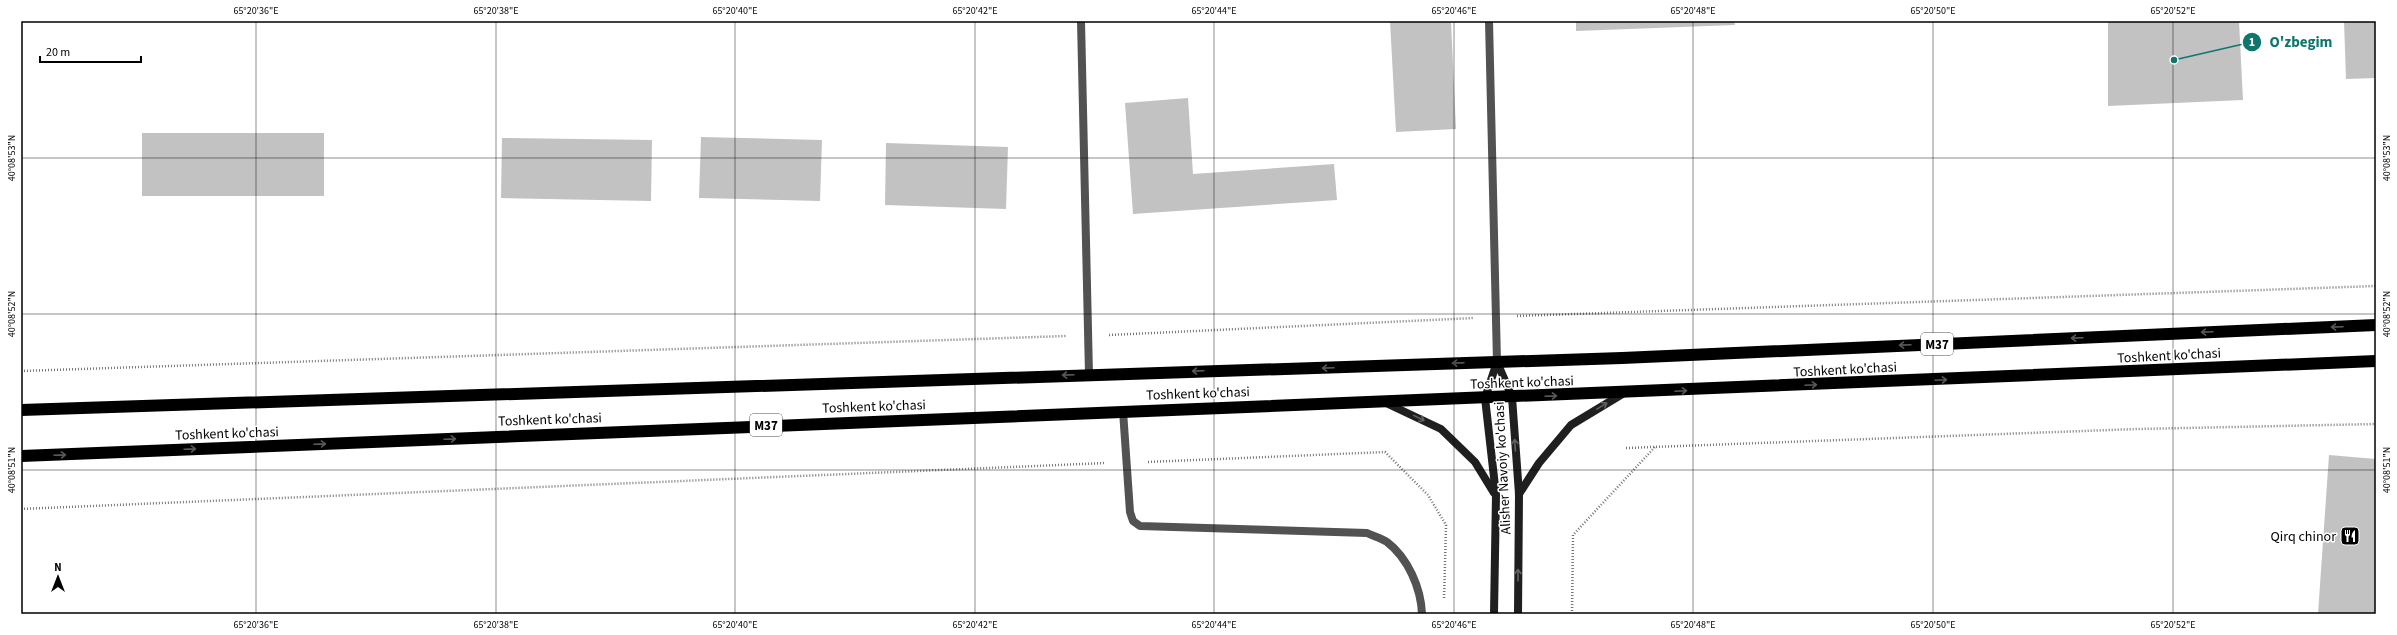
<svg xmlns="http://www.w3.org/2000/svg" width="2397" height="635" font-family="'Source Sans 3',sans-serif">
  <rect width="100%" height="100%" fill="#fff"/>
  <!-- building -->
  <g fill="#c2c2c2">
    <path d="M 1390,21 L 1451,21 L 1456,129 L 1396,132 Z"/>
    <path d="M 1576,21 L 1734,21 L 1735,25 L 1576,31 Z"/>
    <path d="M 2108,21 L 2239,21 L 2243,100 L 2108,106 Z"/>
    <path d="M 2344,21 L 2376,21 L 2376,78 L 2346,79 Z"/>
    <path d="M 1188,98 L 1193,174 L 1334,164 L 1337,200 L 1133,214 L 1125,103 Z"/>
    <rect x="142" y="133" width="182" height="63"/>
    <path d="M 701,137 L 822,140 L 820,201 L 699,198 Z"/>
    <path d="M 502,138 L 652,140 L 651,201 L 501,198 Z"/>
    <path d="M 886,143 L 1008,147 L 1006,209 L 885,205 Z"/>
    <path d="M 2329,455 L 2376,459 L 2376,614 L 2318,614 Z"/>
  </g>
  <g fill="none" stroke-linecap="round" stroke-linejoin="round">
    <!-- path -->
    <g stroke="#747474" stroke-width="2.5" stroke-dasharray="1 2" stroke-linecap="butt">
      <path d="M 1517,316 L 2376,286"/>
      <path d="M 1109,335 L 1474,318"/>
      <path d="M 21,371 L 1066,336"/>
      <path d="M 1626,448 L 2137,429 L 2376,424"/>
      <path d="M 1148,462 L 1385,452 L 1428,495 L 1446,525 L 1444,600"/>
      <path d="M 21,509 L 1106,463"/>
      <path d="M 1572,614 L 1573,535 L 1655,447"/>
    </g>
    <!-- lane -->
    <path stroke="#525252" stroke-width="8" d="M 1123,411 L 1130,512 L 1133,521 L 1140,526 L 1367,533 C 1373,536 1382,538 1387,542 C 1408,558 1421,588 1422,614"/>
    <!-- street -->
    <g stroke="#525252" stroke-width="8">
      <path d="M 1081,21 L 1089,374"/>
      <path d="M 1489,21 L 1497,362"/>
    </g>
    <!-- secondary -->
    <g stroke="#1f1f1f" stroke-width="8">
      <path d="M 1497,362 L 1512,397 L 1519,494 L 1518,614"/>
      <path d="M 1386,403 L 1441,429 L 1475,462 L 1494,493"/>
      <path d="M 1519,494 L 1539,463 L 1571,425 L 1624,393"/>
      <path d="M 1494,614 L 1496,495 L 1485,398 L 1497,362"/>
    </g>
    <!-- highway -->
    <g stroke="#000" stroke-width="12">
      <path d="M 21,410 L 1622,358 L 2376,325"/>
      <path d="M 21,456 C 806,424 1591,395 2376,361"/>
    </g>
  </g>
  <!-- one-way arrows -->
  <defs><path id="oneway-shaft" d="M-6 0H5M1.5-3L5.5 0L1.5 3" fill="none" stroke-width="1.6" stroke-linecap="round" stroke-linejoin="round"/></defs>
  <g stroke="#595959">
    <use href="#oneway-shaft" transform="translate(2337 327) rotate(178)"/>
    <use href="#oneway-shaft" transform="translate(2207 332) rotate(178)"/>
    <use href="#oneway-shaft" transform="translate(2077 338) rotate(178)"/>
    <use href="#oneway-shaft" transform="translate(1905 345) rotate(178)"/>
    <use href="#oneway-shaft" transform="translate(1458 363) rotate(178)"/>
    <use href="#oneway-shaft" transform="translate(1328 368) rotate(178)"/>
    <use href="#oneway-shaft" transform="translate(1198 371) rotate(178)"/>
    <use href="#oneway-shaft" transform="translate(1068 375) rotate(178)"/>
    <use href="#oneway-shaft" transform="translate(1941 380) rotate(-3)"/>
    <use href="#oneway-shaft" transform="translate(1811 385) rotate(-3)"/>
    <use href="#oneway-shaft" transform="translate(1681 391) rotate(-3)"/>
    <use href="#oneway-shaft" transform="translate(1551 396) rotate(-2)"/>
    <use href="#oneway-shaft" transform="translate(450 439) rotate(-2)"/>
    <use href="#oneway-shaft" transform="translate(320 444) rotate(-2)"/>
    <use href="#oneway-shaft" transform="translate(190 449) rotate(-2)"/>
    <use href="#oneway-shaft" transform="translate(60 455) rotate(-2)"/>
  </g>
  <g stroke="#626262">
    <use href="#oneway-shaft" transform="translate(1602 406) rotate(-31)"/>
    <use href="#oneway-shaft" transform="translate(1419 418) rotate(26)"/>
    <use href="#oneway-shaft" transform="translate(1515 445) rotate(-94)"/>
    <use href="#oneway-shaft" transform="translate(1518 575) rotate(-90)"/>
  </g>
  <!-- ticks -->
  <path fill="none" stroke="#000" stroke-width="1" stroke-opacity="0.45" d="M 256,21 L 256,614M 496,21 L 496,614M 735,21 L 735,614M 975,21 L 975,614M 1214,21 L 1214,614M 1454,21 L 1454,614M 1693,21 L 1693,614M 1933,21 L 1933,614M 2173,21 L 2173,614M 21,158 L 2376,158M 21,314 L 2376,314M 21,470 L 2376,470"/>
  <!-- icons -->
  <defs>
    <symbol id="restaurant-square" viewBox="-11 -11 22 22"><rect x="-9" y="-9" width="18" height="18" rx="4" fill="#000" stroke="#fff"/><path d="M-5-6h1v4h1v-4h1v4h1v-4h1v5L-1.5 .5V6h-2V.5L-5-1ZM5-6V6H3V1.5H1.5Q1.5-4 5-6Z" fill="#fff"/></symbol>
  </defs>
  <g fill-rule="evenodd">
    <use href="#restaurant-square" x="2339" y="525" width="22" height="22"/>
  </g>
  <g text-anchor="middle" stroke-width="3" stroke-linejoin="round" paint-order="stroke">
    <!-- shield labels -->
    <g fill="#fff" stroke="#4c4c4c" stroke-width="1">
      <rect x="1921" y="333" width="32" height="22" rx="3"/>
      <rect x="750" y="414" width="32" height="22" rx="3"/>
    </g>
    <g font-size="13" font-weight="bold" fill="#000">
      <text x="1937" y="349">M37</text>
      <text x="766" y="430">M37</text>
    </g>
    <!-- street labels -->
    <g font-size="14" fill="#000" stroke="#fff">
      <text transform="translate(2169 355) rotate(-3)" y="5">Toshkent ko'chasi</text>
      <text transform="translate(1845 369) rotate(-3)" y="5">Toshkent ko'chasi</text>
      <text transform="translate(1522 382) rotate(-2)" y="5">Toshkent ko'chasi</text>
      <text transform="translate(1198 393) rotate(-2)" y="5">Toshkent ko'chasi</text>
      <text transform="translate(874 406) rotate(-2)" y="5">Toshkent ko'chasi</text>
      <text transform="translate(550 419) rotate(-2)" y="5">Toshkent ko'chasi</text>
      <text transform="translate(227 433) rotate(-2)" y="5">Toshkent ko'chasi</text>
      <text transform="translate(1502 468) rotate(-93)" y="5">Alisher Navoiy ko'chasi</text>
    </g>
    <!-- poi labels -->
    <g font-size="14" fill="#000" stroke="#fff" text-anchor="end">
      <text x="2336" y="541">Qirq chinor</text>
    </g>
  </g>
  <!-- callouts -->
  <path fill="none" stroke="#0f766e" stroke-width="1.5" d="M2174 60L2252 42"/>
  <g fill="#0f766e" stroke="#fff" stroke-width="1.5">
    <circle cx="2174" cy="60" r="4"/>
    <circle cx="2252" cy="42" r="10"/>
  </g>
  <g font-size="12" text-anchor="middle" font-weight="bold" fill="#fff">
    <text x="2252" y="46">1</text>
  </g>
  <g font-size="15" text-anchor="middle" font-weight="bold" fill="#0f766e" stroke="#fff" stroke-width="3" stroke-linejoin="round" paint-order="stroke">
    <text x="2301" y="47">O'zbegim</text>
  </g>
  <!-- border -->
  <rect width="2397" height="635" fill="none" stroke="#ffffff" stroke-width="44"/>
  <!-- north arrow -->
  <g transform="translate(58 577)" stroke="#ffffff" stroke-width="3" paint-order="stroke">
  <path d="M0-3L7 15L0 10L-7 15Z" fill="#000000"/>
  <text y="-6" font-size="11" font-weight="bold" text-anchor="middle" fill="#000000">N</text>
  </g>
  <!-- scale -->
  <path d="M40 56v6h101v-6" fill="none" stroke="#000000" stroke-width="2"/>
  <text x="46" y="56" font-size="12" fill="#000000" stroke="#ffffff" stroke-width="3" paint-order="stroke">20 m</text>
  <rect x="22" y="22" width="2353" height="591" fill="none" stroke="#000" stroke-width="1.5"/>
  <g font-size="10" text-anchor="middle" fill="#000">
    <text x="256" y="14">65°20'36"E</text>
    <text x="496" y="14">65°20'38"E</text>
    <text x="735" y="14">65°20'40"E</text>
    <text x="975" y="14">65°20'42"E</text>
    <text x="1214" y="14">65°20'44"E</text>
    <text x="1454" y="14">65°20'46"E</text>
    <text x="1693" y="14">65°20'48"E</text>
    <text x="1933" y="14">65°20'50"E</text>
    <text x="2173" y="14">65°20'52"E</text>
    <text transform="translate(11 158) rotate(-90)" y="4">40°08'53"N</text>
    <text transform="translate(2386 158) rotate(-90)" y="4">40°08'53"N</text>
    <text transform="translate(11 314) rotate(-90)" y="4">40°08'52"N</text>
    <text transform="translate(2386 314) rotate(-90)" y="4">40°08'52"N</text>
    <text transform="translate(11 470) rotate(-90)" y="4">40°08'51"N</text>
    <text transform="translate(2386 470) rotate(-90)" y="4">40°08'51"N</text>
    <text x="256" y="628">65°20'36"E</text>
    <text x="496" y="628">65°20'38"E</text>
    <text x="735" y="628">65°20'40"E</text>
    <text x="975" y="628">65°20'42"E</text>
    <text x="1214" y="628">65°20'44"E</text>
    <text x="1454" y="628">65°20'46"E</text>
    <text x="1693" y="628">65°20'48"E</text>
    <text x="1933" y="628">65°20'50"E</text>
    <text x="2173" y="628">65°20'52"E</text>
  </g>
</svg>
